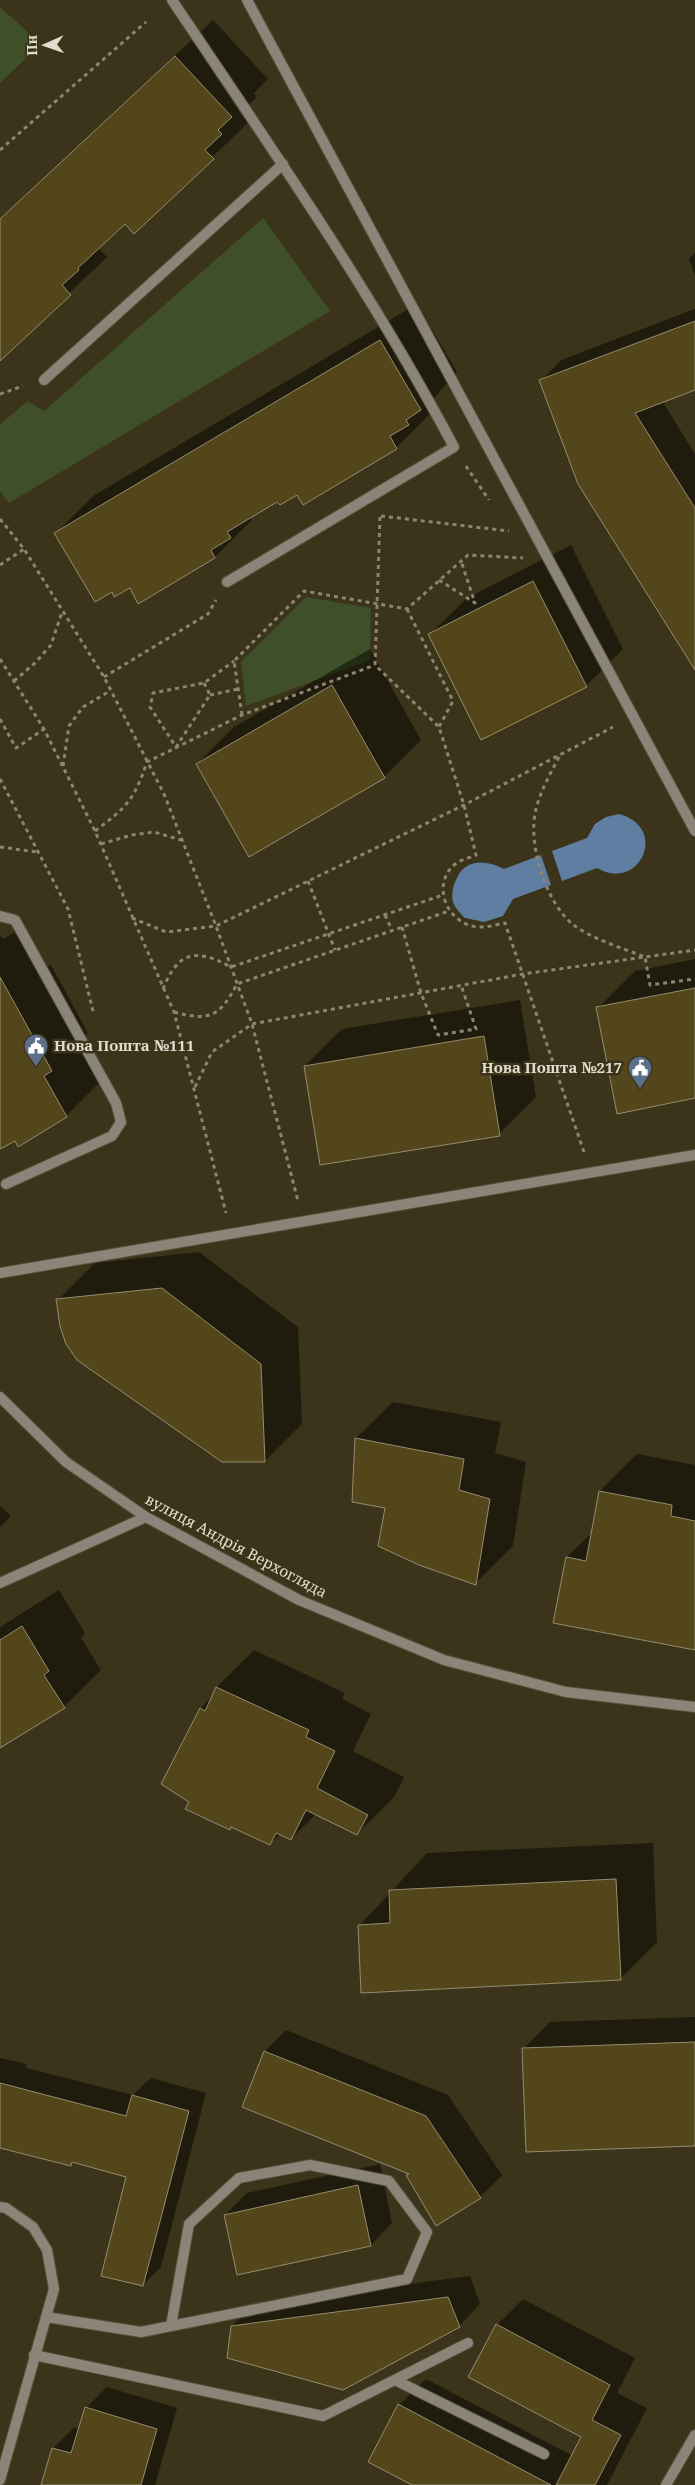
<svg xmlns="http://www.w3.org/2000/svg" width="695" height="2485" font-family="'Noto Serif',serif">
  <rect width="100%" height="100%" fill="#3b341a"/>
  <!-- green -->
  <g fill="#3f4f29">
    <path d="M 0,7 L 41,44 L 0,83 Z"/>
    <path d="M 263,218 L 330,311 L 9,503 L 0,491 L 0,425 L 27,401 L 44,411 Z"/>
    <path d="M 306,597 L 371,608 L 370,660 L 246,706 L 241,662 Z"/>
  </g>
  <!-- water -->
  <g fill="#607ea1">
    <path d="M 619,814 C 670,828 639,893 597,868 L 562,881 L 552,851 L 587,838 L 595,824 L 606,817 Z"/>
    <path d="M 541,855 L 551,885 L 513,899 L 503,916 L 484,922 L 465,918 C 461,914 455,908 453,902 C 451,896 453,886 456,880 C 465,858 486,860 504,869 Z"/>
  </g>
  <!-- shadow -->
  <g fill="#0007">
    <path d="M 213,20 L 268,79 L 254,93 L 257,97 L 241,113 L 250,121 L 134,232 L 125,222 L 98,248 L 107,257 L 0,359 L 0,219 Z"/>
    <path d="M 695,253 L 695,275 L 689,259 Z"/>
    <path d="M 417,304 L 457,372 L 429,404 L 433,411 L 396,448 L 278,500 L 250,517 L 252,520 L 215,557 L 139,602 L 130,587 L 112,590 L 56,533 L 93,496 Z"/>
    <path d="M 695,309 L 695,389 L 662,401 L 695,454 L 695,668 L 541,381 L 561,360 Z"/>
    <path d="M 571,545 L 623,649 L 586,686 L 430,634 L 467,598 Z"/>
    <path d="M 370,649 L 421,740 L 384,777 L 197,764 L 234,727 Z"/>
    <path d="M 24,927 L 47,967 L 51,965 L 88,1033 L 81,1040 L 103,1079 L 66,1116 L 19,1145 L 15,1139 L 0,1147 L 0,935 L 3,939 Z"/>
    <path d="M 695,959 L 695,1097 L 598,1008 L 635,971 Z"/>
    <path d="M 520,1000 L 536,1097 L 499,1134 L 305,1066 L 342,1029 Z"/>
    <path d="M 199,1252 L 298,1327 L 302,1424 L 265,1461 L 58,1300 L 95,1263 Z"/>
    <path d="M 393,1402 L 501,1422 L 495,1453 L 526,1462 L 513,1546 L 476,1583 L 386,1507 L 356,1438 Z"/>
    <path d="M 637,1454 L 695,1465 L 695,1649 L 567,1557 L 593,1532 L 600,1491 Z"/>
    <path d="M 0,1506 L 11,1516 L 0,1527 Z"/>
    <path d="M 59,1590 L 85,1633 L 81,1638 L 101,1670 L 64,1707 L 0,1747 L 0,1627 Z"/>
    <path d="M 254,1650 L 345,1693 L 342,1699 L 371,1714 L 353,1751 L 404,1777 L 394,1797 L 357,1834 L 316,1814 L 291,1839 L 280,1834 L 270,1844 L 232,1826 L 229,1829 L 163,1784 L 201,1708 L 213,1695 L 217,1687 Z"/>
    <path d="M 653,1843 L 657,1942 L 620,1979 L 359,1926 L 427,1853 Z"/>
    <path d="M 695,2017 L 695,2145 L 523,2049 L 550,2022 Z"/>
    <path d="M 286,2030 L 448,2095 L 502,2175 L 480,2197 L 437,2224 L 407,2175 L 409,2173 L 265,2051 Z"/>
    <path d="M 0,2058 L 27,2064 L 26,2068 L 133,2095 L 151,2078 L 206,2093 L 161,2267 L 143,2285 L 127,2176 L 74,2161 L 70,2165 L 0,2147 Z"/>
    <path d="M 380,2164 L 392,2223 L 371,2245 L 238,2274 L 225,2215 L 247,2193 Z"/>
    <path d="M 470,2276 L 480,2304 L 459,2326 L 232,2326 L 254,2304 Z"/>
    <path d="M 523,2299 L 635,2358 L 617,2393 L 647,2408 L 607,2485 L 414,2485 L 399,2405 L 426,2379 L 573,2456 L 583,2437 L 497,2325 Z"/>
    <path d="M 107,2387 L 177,2408 L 155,2485 L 42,2485 L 53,2448 L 74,2428 L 80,2429 L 86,2408 Z"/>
  </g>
  <!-- building -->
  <g fill="#52461a" stroke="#958d70">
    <path d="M 175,56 L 232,117 L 218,130 L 222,134 L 205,150 L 214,159 L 134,234 L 125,224 L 78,268 L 79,270 L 62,285 L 71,295 L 0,361 L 0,219 Z"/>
    <path d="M 695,321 L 695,390 L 635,413 L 695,508 L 695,670 L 578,484 L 539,380 Z"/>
    <path d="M 380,340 L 421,410 L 406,420 L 409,425 L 390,436 L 397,449 L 303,505 L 297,495 L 280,505 L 277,502 L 227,532 L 231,538 L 211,550 L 215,558 L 138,604 L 130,588 L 114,597 L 112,592 L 95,602 L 54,533 Z"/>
    <path d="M 533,581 L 587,687 L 481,740 L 428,634 Z"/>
    <path d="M 332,685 L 385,778 L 249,857 L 196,764 Z"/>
    <path d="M 0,977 L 52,1071 L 44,1076 L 67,1117 L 18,1147 L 15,1141 L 0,1149 Z"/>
    <path d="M 695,988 L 695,1098 L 617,1114 L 596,1007 Z"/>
    <path d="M 484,1036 L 500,1136 L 320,1165 L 304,1066 Z"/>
    <path d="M 162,1288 L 261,1364 L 265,1462 L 222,1462 L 77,1360 L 66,1344 L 60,1326 L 56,1299 Z"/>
    <path d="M 355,1438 L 464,1459 L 459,1490 L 490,1499 L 476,1585 L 419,1565 L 378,1546 L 385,1508 L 352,1502 Z"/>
    <path d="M 599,1491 L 672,1505 L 671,1516 L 695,1521 L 695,1650 L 553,1623 L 566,1557 L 586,1561 Z"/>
    <path d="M 22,1626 L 49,1671 L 44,1675 L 65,1708 L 0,1748 L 0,1640 Z"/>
    <path d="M 216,1687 L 309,1730 L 306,1737 L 335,1751 L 317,1788 L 368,1815 L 357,1835 L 306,1810 L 291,1840 L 276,1833 L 270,1845 L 231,1827 L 230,1830 L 185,1809 L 189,1802 L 161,1784 L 200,1708 L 205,1711 Z"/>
    <path d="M 616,1879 L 621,1980 L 361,1993 L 358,1925 L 390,1923 L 389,1890 Z"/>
    <path d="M 695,2042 L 695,2146 L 526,2152 L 522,2048 Z"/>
    <path d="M 264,2051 L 426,2116 L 481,2198 L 436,2226 L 406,2175 L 409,2174 L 242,2107 Z"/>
    <path d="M 0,2083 L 126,2116 L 132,2095 L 189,2111 L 143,2286 L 101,2276 L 126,2177 L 72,2162 L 71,2166 L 0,2148 Z"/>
    <path d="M 358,2185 L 371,2246 L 237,2275 L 224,2215 Z"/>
    <path d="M 448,2297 L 460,2327 L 343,2390 L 227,2358 L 231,2326 Z"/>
    <path d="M 496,2324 L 610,2385 L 592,2420 L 621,2435 L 595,2485 L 556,2485 L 581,2437 L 468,2377 Z"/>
    <path d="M 398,2404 L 551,2485 L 412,2485 L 368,2462 Z"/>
    <path d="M 85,2407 L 157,2429 L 141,2485 L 41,2485 L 52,2448 L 71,2453 Z"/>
  </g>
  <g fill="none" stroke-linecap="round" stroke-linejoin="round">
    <defs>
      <g id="lane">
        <path d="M 172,0 C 270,146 371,291 454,447 L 227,582"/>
        <path d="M 247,0 L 695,831"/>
        <path d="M 44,380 L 283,164"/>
        <path d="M 0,916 L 15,920 L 116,1103 L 121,1122 L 112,1136 L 6,1184"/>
        <path d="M 0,1273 L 695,1155"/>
        <path d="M 0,1583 L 146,1517"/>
        <path d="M 46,2317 L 141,2332 L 407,2279 L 427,2232 L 389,2181 L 310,2165 L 239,2178 L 189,2224 L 171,2326"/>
        <path d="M 34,2355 L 323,2416 L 468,2343"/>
        <path d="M 395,2380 L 544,2454"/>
        <path d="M 666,2485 L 695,2435"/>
      </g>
      <g id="street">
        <path d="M 0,1397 L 66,1462 L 146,1517 L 299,1600 L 444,1660 L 566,1692 L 695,1707"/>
        <path d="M 0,2207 L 6,2208 L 33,2227 L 47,2250 L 54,2289 L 0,2480"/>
      </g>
    </defs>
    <!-- lane casing -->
    <use href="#lane" stroke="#564f37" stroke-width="12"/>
    <!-- street casing -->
    <use href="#street" stroke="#564f37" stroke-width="12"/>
    <!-- path -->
    <g stroke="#8c8671" stroke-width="3" stroke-dasharray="4 4" stroke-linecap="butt">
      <path d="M 0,150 L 146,22"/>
      <path d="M 0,394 L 23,386"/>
      <path d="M 466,466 L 489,500"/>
      <path d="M 381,516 L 509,531"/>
      <path d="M 380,517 L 375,665 L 439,727 L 464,805 L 476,855 C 471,857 464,859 458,862 C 428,882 447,928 482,927 C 490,927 498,924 505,923 L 584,1152"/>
      <path d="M 0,519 L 24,549 L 104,677 L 164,794 L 216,926 L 252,1024 L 298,1201"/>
      <path d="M 0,565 L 24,549"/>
      <path d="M 439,580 L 475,603 L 461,561"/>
      <path d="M 407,609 L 453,701 L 439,727"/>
      <path d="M 0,659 L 44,729 L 95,831 L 174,1012 L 226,1213"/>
      <path d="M 104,677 L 208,614 L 216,600"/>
      <path d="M 14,681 L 35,663 L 51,645 L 62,612"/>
      <path d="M 204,683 L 210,695 L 176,747 L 150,707 L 153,693 L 204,683 L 234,661"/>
      <path d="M 210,695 L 238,689"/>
      <path d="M 242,715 L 234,661 L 304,591 L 407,609 L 468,555 L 523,558"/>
      <path d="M 0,719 L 16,748 L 44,729"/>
      <path d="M 559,757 C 550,774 541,790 536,809 C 527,843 546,905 575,926 C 595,940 622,948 645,957 L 650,985 L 695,979"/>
      <path d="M 63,766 L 69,726 L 83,707 L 110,691"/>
      <path d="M 0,779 L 68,909 L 93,1011"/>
      <path d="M 95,831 C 127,807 134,800 147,762 L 242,715 L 375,665"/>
      <path d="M 101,844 L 132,835 L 154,832 L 181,840"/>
      <path d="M 0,847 L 37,852"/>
      <path d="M 308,881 L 335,950"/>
      <path d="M 385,915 L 392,930"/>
      <path d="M 132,918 L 166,932 L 216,926 L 464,805 L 613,727"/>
      <path d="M 402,927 L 421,993 L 438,1035 L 476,1029 L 461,985"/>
      <path d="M 163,989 C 178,951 196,948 231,967 L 443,895"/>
      <path d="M 174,1012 C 210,1022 220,1016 237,984 L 449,911"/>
      <path d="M 195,1087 L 212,1052 L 252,1024 L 523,974 L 695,950"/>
    </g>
    <!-- lane -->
    <use href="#lane" stroke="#8b8479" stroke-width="10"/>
    <!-- street -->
    <use href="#street" stroke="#8b8479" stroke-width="10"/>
  </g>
  <!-- icons -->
  <defs>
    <symbol id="civic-pin" viewBox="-11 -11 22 30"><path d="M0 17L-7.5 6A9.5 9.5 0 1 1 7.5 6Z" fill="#5c6f8a" stroke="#3b341a"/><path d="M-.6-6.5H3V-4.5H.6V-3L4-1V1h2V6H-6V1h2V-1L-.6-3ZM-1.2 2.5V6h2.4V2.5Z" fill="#fff"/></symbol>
  </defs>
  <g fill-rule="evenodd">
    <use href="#civic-pin" x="22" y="1032" width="28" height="38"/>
    <use href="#civic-pin" x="626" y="1054" width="28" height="38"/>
  </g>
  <g text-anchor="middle" stroke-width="5" stroke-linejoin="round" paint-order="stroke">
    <!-- poi labels -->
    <g font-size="15" font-weight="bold" fill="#e1ddce" stroke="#3b341a" text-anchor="start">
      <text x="54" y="1051">Нова Пошта №111</text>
      <text x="622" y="1073" text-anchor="end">Нова Пошта №217</text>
    </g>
    <!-- street labels -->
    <g font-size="15" fill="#e1ddce" stroke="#3b341a">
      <text transform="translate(236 1546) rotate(28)" y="5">вулиця Андрія Верхогляда</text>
    </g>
  </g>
  <!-- north arrow -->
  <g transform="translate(45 45) rotate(268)" stroke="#3b341a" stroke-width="4" paint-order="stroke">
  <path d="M0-4L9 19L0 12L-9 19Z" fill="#e1ddce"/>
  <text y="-8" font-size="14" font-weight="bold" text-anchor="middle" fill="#e1ddce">Пн</text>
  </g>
</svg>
